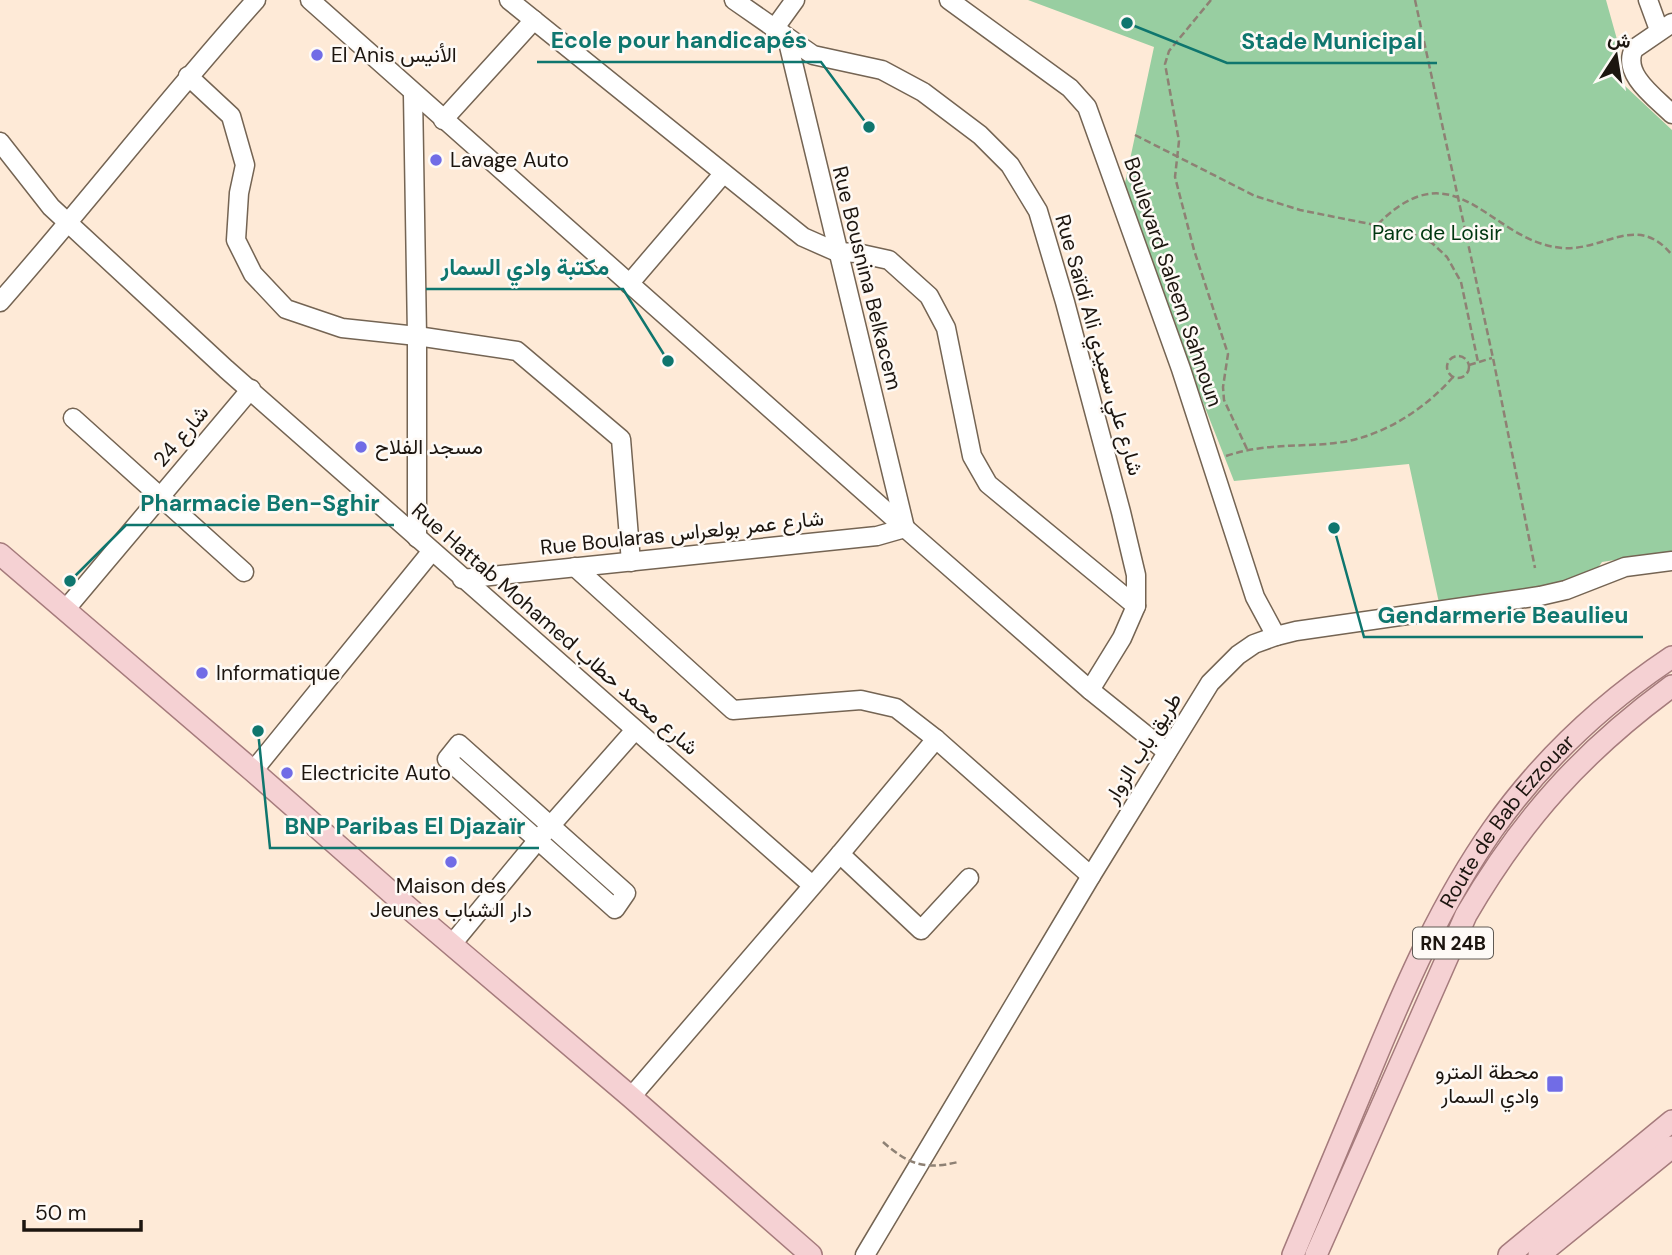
<svg xmlns="http://www.w3.org/2000/svg" width="1672" height="1255" font-family="'DM Sans',Vazirmatn,sans-serif">
  <rect width="100%" height="100%" fill="#feead7"/>
  <!-- green -->
  <path fill="#98cea1" d="M 1028,0 L 1606,0 L 1618,43 L 1625,86 L 1672,130 L 1672,551 L 1602,562 L 1588,582 L 1439,603 L 1409,464 L 1234,481 L 1122,197 L 1154,47 Z"/>
  <g fill="none" stroke-linecap="round" stroke-linejoin="round">
    <defs>
      <g id="minor">
        <path d="M 310,0 L 905,528 L 1090,690 L 1167,752"/>
        <path d="M 509,0 L 803,237 L 837,252 L 857,253 L 889,260 L 929,296 L 946,328 L 972,456 L 988,484 L 1136,606"/>
        <path d="M 734,0 L 813,55 L 882,70 L 923,92 L 980,135 L 1010,165 L 1038,211 L 1065,302 L 1121,512 L 1136,575 L 1136,606 L 1122,638 L 1090,690"/>
        <path d="M 949,0 L 1070,88 L 1087,107 L 1181,369 L 1255,597 L 1276,636"/>
        <path d="M 1648,0 L 1659,30"/>
        <path d="M 1672,23 L 1634,49 C 1621,74 1656,98 1672,114"/>
        <path d="M 774,29 L 795,0"/>
        <path d="M 188,76 L 231,116 L 245,165 L 239,193 L 236,240 L 253,274 L 286,309 L 342,328 L 417,336 L 517,351 L 621,439 L 631,562"/>
        <path d="M 413,94 L 417,336 L 417,538"/>
        <path d="M 443,120 L 534,20"/>
        <path d="M 0,142 L 51,207 L 226,369 L 812,885"/>
        <path d="M 629,284 L 723,174"/>
        <path d="M 0,302 C 87,203 168,98 256,0"/>
        <path d="M 73,418 L 244,572"/>
        <path d="M 575,567 L 733,710 L 861,700 L 896,708 L 936,739 L 1091,876"/>
        <path d="M 462,579 L 877,536 L 905,528 L 787,38"/>
        <path d="M 65,610 L 251,389"/>
        <path d="M 459,744 L 626,893 L 615,909 L 447,759 Z"/>
        <path d="M 253,771 L 432,551"/>
        <path d="M 840,854 L 921,930 L 969,878"/>
        <path d="M 452,944 L 537,841 L 635,730"/>
        <path d="M 631,1097 L 840,854 L 936,739"/>
        <path d="M 865,1255 L 1091,876 L 1210,683 L 1238,655 L 1254,644 L 1276,636 L 1296,631 L 1540,596 L 1566,590 L 1625,567 L 1672,561"/>
      </g>
      <g id="major">
        <path d="M 0,554 L 253,771 L 411,910 L 631,1097 L 811,1255"/>
        <path id="s1" d="M 1293,1255 C 1320,1191 1346,1128 1373,1064 C 1407,982 1442,902 1493,829 C 1541,761 1603,703 1672,657"/>
        <path d="M 1316,1255 L 1466,915 C 1522,819 1582,752 1672,686"/>
        <path d="M 1509,1255 L 1672,1121"/>
        <path d="M 1539,1255 L 1672,1147"/>
      </g>
    </defs>
    <!-- minor casing -->
    <use href="#minor" stroke="#746453" stroke-width="21"/>
    <!-- major casing -->
    <use href="#major" stroke="#a57b7c" stroke-width="24"/>
    <!-- path -->
    <g stroke="#8e8174" stroke-width="2.5" stroke-dasharray="7 3.5" stroke-linecap="butt">
      <path d="M 1211,0 L 1169,51 L 1165,64 L 1179,141 L 1175,177 L 1194,250 L 1228,354 L 1223,387 L 1224,400 L 1247,449"/>
      <path d="M 1415,0 L 1493,358 L 1535,568"/>
      <path d="M 1135,135 L 1255,196 L 1300,210 L 1395,229 L 1418,236 L 1432,243 L 1447,257 L 1461,282 L 1478,362"/>
      <path d="M 1378,224 C 1457,145 1490,243 1563,248 C 1605,251 1637,212 1672,255"/>
      <circle cx="1458" cy="367" r="11"/>
      <path d="M 1469,365 L 1492,358"/>
      <path d="M 1226,456 C 1268,442 1302,448 1343,442 C 1385,435 1426,408 1453,377"/>
    </g>
    <!-- minor -->
    <use href="#minor" stroke="#fff" stroke-width="18"/>
    <!-- major -->
    <use href="#major" stroke="#f5d1d3" stroke-width="21"/>
    <!-- path-bridge -->
    <path stroke="#8e8174" stroke-width="2.5" stroke-dasharray="7 3.5" stroke-linecap="butt" d="M 883,1142 C 909,1165 925,1170 958,1162"/>
  </g>
  <!-- markers -->
  <g fill="#716ce6" stroke="#fefaf6" stroke-width="2.5">
    <circle cx="317" cy="55" r="7"/>
    <circle cx="436" cy="160" r="7"/>
    <circle cx="361" cy="447" r="7"/>
    <circle cx="202" cy="673" r="7"/>
    <circle cx="287" cy="773" r="7"/>
    <circle cx="451" cy="862" r="7"/>
    <rect x="1546" y="1075" width="18" height="18" rx="3.5"/>
  </g>
  <g text-anchor="middle" stroke-width="5" stroke-linejoin="round" paint-order="stroke">
    <!-- shield labels -->
    <rect fill="#fefaf6" stroke="#605a54" stroke-width="2" x="1413" y="927.5" width="80" height="31" rx="5"/>
    <g font-size="19" font-weight="bold" fill="#1c150f">
      <text x="1453" y="950">RN 24B</text>
    </g>
    <!-- poi labels -->
    <g font-size="21" fill="#1c150f" stroke="#fefaf6" text-anchor="start">
      <text x="331" y="62">El Anis الأنيس</text>
      <text x="450" y="167">Lavage Auto</text>
      <text x="375" y="454">مسجد الفلاح</text>
      <text x="216" y="680">Informatique</text>
      <text x="301" y="780">Electricite Auto</text>
      <text x="451" y="893" text-anchor="middle">Maison des<tspan x="451" dy="24">Jeunes دار الشباب</tspan></text>
      <text x="1539" y="1079" text-anchor="end">محطة المترو<tspan x="1539" dy="24">وادي السمار</tspan></text>
    </g>
    <!-- park labels -->
    <g font-size="21" fill="#003711" stroke="#fefaf6">
      <text x="1437" y="240">Parc de Loisir</text>
    </g>
    <!-- street labels -->
    <g font-size="21" fill="#1c150f" stroke="#fefaf6">
      <text transform="translate(867 278) rotate(76)" y="7">Rue Bousnina Belkacem</text>
      <text transform="translate(1173 282) rotate(71)" y="7">Boulevard Saleem Sahnoun</text>
      <text transform="translate(1099 345) rotate(74)" y="7">Rue Saïdi Ali شارع علي سعيدي</text>
      <text transform="translate(181 436) rotate(-50)" y="7">شارع 24</text>
      <text transform="translate(682 533) rotate(-6)" y="7">Rue Boularas شارع عمر بولعراس</text>
      <text transform="translate(555 629) rotate(41)" y="7">Rue Hattab Mohamed شارع محمد حطاب</text>
      <text transform="translate(1143 748) rotate(-58)" y="7">طريق باب الزوار</text>
      <text dy="7" stroke="none"><textPath href="#s1" startOffset="486">Route de Bab Ezzouar</textPath></text>
    </g>
  </g>
  <!-- callouts -->
  <path fill="none" stroke="#0f766e" stroke-width="2.5" d="M869 127L821 62H537M1127 23L1227 63H1437M668 361L623 289H426M70 581L126 525H394M1334 528L1364 637H1643M258 731L270 848H539"/>
  <g fill="#0f766e" stroke="#fefaf6" stroke-width="2.5">
    <circle cx="869" cy="127" r="7"/>
    <circle cx="1127" cy="23" r="7"/>
    <circle cx="668" cy="361" r="7"/>
    <circle cx="70" cy="581" r="7"/>
    <circle cx="1334" cy="528" r="7"/>
    <circle cx="258" cy="731" r="7"/>
  </g>
  <g font-size="23" text-anchor="middle" font-weight="bold" fill="#0f766e" stroke="#fefaf6" stroke-width="5" stroke-linejoin="round" paint-order="stroke">
    <text x="679" y="48">Ecole pour handicapés</text>
    <text x="1332" y="49">Stade Municipal</text>
    <text x="525" y="275">مكتبة وادي السمار</text>
    <text x="260" y="511">Pharmacie Ben-Sghir</text>
    <text x="1503" y="623">Gendarmerie Beaulieu</text>
    <text x="405" y="834">BNP Paribas El Djazaïr</text>
  </g>
  <!-- north arrow -->
  <g transform="translate(1616 56) rotate(12)" stroke="#fefaf6" stroke-width="5" paint-order="stroke">
  <path d="M0-5L12 26L0 18L-12 26Z" fill="#1c150f"/>
  <text y="-10" font-size="19" font-weight="bold" text-anchor="middle" fill="#1c150f">ش</text>
  </g>
  <!-- scale -->
  <path d="M24 1220v10h117v-10" fill="none" stroke="#1c150f" stroke-width="3.5"/>
  <text x="35" y="1220" font-size="21" fill="#1c150f" stroke="#fefaf6" stroke-width="5" paint-order="stroke">50 m</text>
</svg>
